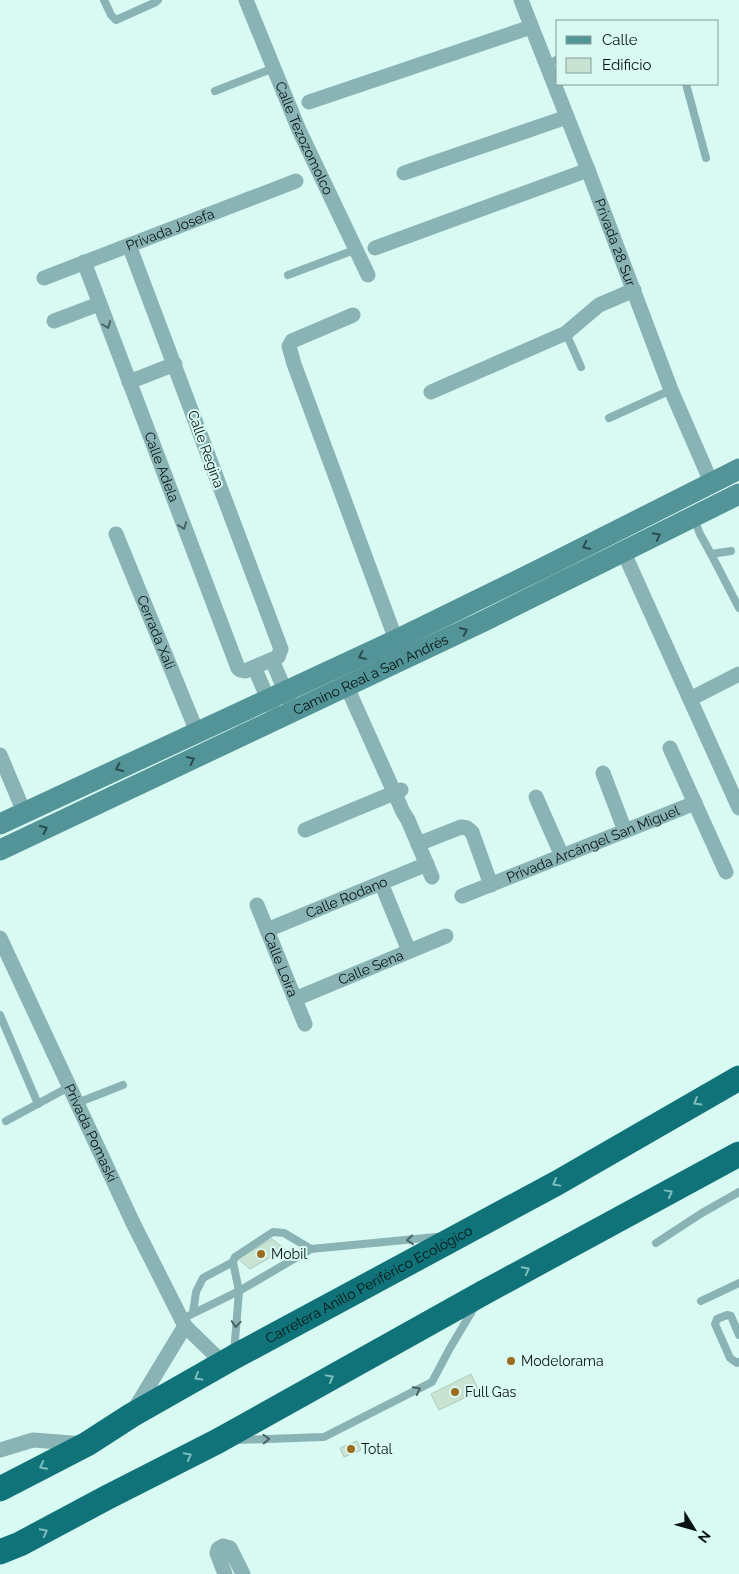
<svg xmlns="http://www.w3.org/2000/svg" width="739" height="1574" font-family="Raleway,sans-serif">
  <rect width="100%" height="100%" fill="#d8faf2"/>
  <!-- building -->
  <g fill="#c8e3d2" stroke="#b1cbbb">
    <path d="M 272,1239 L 285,1249 L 250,1269 L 238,1259 Z"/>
    <path d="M 471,1374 L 479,1391 L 439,1410 L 431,1394 Z"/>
    <path d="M 357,1441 L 361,1450 L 344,1457 L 340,1448 Z"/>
  </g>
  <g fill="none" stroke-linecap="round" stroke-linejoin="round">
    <!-- service -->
    <g stroke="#8ab3b6" stroke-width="8">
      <path d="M 104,0 L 111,15 L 116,20 L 156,2 L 158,0"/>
      <path d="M 546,65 L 558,59"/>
      <path d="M 686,84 L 706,158"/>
      <path d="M 215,91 L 274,68"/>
      <path d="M 288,275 L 357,249"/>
      <path d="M 566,333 L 581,367"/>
      <path d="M 609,418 L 671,390"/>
      <path d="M 694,519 L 700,534 L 711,554 L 731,551"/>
      <path d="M 711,554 L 739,608"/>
      <path d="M 0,1015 L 38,1104"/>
      <path d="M 77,1103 L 123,1085"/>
      <path d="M 6,1121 L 69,1087"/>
      <path d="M 656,1243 L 702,1213 L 739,1192"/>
      <path d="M 701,1301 L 739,1283"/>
      <path d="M 193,1313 L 196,1292 L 203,1278 L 233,1262"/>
      <path d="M 182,1319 L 239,1291 L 311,1249 L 436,1237"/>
      <path d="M 739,1335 L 731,1316 L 727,1315 L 717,1319 L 715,1324 L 730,1358 L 737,1363 L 739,1362"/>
      <path d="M 234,1353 L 239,1291 L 233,1262 L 235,1257 L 273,1232 L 284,1233 L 311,1249"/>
      <path d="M 237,1440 L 324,1437 L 432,1382 L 450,1348 L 474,1308"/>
    </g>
    <!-- minor -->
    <g stroke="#8ab3b6" stroke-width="15">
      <path id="s1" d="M 246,0 L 299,130 L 368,275"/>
      <path id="s2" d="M 521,0 L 588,170 L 671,390 L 711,482"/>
      <path d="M 309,102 L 531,27"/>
      <path d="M 404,173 L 567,117"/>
      <path d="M 375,248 L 588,170"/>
      <path id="s3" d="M 84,262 L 238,668 L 240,670 L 245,671 L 278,657 L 281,649 L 129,245"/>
      <path id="s4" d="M 44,278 L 296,181"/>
      <path d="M 353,315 L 292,341 L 289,346 L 294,364 L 396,640"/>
      <path d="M 54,321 L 99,304"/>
      <path d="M 129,382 L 175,364"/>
      <path d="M 431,392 L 566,333 L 599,305 L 634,290"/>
      <path id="s5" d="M 116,534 L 197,732"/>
      <path d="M 624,553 L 739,808"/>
      <path d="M 272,660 L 289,700"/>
      <path d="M 254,667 L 272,708"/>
      <path d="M 347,687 L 403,812 L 408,820 L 432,877"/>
      <path d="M 690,699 L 739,674"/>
      <path d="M 670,748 L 726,872"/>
      <path d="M 0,755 L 24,812"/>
      <path d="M 603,773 L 625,831"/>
      <path d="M 536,797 L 562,856"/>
      <path d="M 305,830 L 401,790"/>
      <path d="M 418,844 L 461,827 L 467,828 L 472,832 L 491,885"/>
      <path d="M 381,883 L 409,951"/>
      <path id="s6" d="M 462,896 L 695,803"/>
      <path id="s7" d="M 257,905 L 305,1024"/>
      <path id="s8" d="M 267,930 L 427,864"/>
      <path id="s9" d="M 0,938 L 133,1223 L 185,1326 L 223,1363"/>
      <path id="s10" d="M 295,999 L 446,936"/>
      <path d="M 134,1410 L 185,1326"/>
      <path d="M 0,1450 L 33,1440 L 85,1444"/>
      <path d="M 225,1574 L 217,1553 L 218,1549 L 223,1546 L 230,1548 L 243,1574"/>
    </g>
    <!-- secondary -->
    <g stroke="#539499" stroke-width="21">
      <path d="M 0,824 L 396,640 L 549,565 L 739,469"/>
      <path id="s11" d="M 0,850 L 484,621 L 739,494"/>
    </g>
    <!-- trunk -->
    <g stroke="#107379" stroke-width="25">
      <path id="s12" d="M 0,1489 L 87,1444 L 132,1415 L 234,1357 L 557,1183 L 739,1078"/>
      <path d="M 0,1552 L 20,1544 L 106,1498 L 218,1441 L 483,1293 L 739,1154"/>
    </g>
  </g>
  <!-- one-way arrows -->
  <defs><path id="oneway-chevron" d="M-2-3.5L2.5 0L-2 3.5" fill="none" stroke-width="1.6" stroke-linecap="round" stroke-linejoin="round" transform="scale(1.25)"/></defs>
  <g stroke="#486364">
    <use href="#oneway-chevron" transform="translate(107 325) rotate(69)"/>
    <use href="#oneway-chevron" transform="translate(183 526) rotate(69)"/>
    <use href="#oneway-chevron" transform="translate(410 1240) rotate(175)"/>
    <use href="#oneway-chevron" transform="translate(236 1324) rotate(94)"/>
    <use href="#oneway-chevron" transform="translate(417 1390) rotate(-27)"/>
    <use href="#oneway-chevron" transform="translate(266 1439) rotate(-2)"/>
  </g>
  <g stroke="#294d4e">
    <use href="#oneway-chevron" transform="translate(657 536) rotate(-27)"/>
    <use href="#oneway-chevron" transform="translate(586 546) rotate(153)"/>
    <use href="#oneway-chevron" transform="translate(464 631) rotate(-25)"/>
    <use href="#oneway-chevron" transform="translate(362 656) rotate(155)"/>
    <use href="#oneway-chevron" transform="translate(191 760) rotate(-25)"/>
    <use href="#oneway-chevron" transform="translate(119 768) rotate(155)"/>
    <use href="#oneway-chevron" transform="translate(44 829) rotate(-25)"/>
  </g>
  <g stroke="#7ebdbc">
    <use href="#oneway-chevron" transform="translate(697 1102) rotate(150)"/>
    <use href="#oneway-chevron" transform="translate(556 1183) rotate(151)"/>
    <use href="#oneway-chevron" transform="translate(669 1193) rotate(-29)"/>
    <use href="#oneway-chevron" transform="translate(526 1270) rotate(-28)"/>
    <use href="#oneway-chevron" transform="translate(198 1377) rotate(150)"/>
    <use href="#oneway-chevron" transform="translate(330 1378) rotate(-29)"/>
    <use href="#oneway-chevron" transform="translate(188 1456) rotate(-27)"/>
    <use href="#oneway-chevron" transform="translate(43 1466) rotate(153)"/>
    <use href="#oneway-chevron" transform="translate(44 1532) rotate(-28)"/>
  </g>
  <!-- markers -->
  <g fill="#9c6b1e" stroke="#d8faf2" stroke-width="2">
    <circle cx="261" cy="1254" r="5"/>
    <circle cx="511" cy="1361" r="5"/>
    <circle cx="455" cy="1392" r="5"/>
    <circle cx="351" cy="1449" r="5"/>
  </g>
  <g text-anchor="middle" stroke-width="4" stroke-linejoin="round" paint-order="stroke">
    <!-- street labels -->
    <g font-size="14" fill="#071311" stroke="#d8faf2">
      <text dy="5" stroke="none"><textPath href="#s1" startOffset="150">Calle Tezozomolco</textPath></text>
      <text dy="5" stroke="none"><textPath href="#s4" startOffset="135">Privada Josefa</textPath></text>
      <text dy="5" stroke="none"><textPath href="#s2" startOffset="260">Privada 28 Sur</textPath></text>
      <text transform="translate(206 449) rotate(70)" y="5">Calle Regina</text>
      <text dy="5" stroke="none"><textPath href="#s3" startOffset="219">Calle Adela</textPath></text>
      <text dy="5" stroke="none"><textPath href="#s5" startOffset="106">Cerrada Xali</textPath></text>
      <text dy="5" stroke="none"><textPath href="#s11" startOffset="410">Camino Real a San Andrés</textPath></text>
      <text dy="5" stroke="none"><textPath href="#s6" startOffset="141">Privada Arcángel San Miguel</textPath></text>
      <text dy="5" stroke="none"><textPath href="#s8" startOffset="86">Calle Rodano</textPath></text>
      <text dy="5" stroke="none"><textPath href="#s7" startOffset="64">Calle Loira</textPath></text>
      <text dy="5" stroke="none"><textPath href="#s10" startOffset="82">Calle Sena</textPath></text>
      <text dy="5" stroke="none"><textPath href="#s9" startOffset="215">Privada Pomaski</textPath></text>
      <text dy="5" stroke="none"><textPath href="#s12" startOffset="422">Carretera Anillo Periférico Ecológico</textPath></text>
    </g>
    <!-- poi labels -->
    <g font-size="14" fill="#071311" stroke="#d8faf2" text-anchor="start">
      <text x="271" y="1259">Mobil</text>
      <text x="521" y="1366">Modelorama</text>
      <text x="465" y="1397">Full Gas</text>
      <text x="361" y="1454">Total</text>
    </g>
  </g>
  <!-- legend -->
  <rect x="556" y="20" width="162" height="65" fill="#d8faf2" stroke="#849e98"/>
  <rect x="566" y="36" width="25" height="8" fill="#539499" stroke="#849e98"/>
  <text x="602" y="45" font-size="15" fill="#071311">Calle</text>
  <rect x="566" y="58" width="25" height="15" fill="#c8e3d2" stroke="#849e98"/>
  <text x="602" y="70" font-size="15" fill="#071311">Edificio</text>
  <!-- north arrow -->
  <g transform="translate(694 1529) rotate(127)" stroke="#d8faf2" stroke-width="4" paint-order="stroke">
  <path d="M0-4L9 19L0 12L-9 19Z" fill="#071311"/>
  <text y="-8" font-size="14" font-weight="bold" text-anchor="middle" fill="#071311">N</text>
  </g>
</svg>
